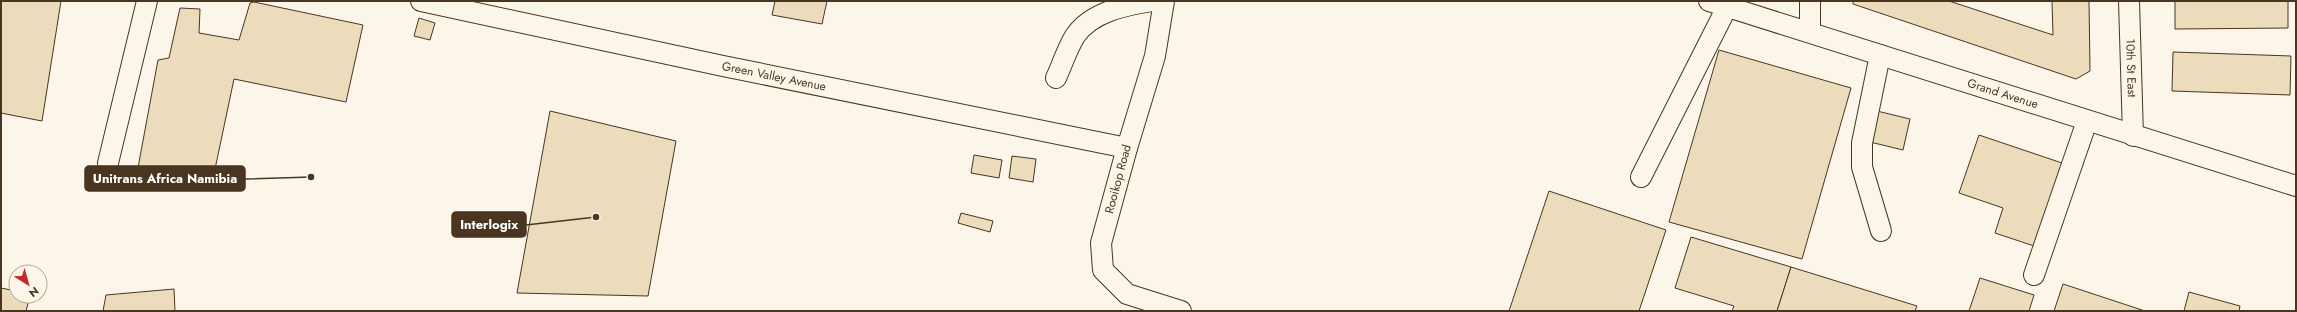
<svg xmlns="http://www.w3.org/2000/svg" width="2297" height="312" font-family="Jost,sans-serif">
  <rect width="100%" height="100%" fill="#fbf6e9"/>
  <!-- building -->
  <g fill="#ecdcbc" stroke="#4a3520">
    <path d="M 1,1 L 61,1 L 42,121 L 1,113 Z"/>
    <path d="M 775,1 L 827,1 L 822,24 L 772,15 Z"/>
    <path d="M 1853,1 L 1949,1 L 2053,35 L 2052,1 L 2089,1 L 2090,71 L 2076,79 L 1853,4 Z"/>
    <path d="M 2175,1 L 2288,1 L 2288,28 L 2175,29 Z"/>
    <path d="M 254,2 L 363,25 L 346,102 L 234,79 L 211,188 L 137,173 L 158,60 L 169,58 L 180,8 L 200,9 L 199,33 L 239,40 L 250,3 Z"/>
    <path d="M 419,18 L 435,23 L 430,40 L 414,36 Z"/>
    <path d="M 1719,50 L 1851,88 L 1802,259 L 1669,222 Z"/>
    <path d="M 2173,52 L 2291,56 L 2290,95 L 2172,91 Z"/>
    <path d="M 550,111 L 676,141 L 648,296 L 517,293 Z"/>
    <path d="M 1877,111 L 1910,119 L 1903,150 L 1870,142 Z"/>
    <path d="M 1979,135 L 2062,163 L 2034,246 L 1995,233 L 2003,208 L 1959,193 Z"/>
    <path d="M 974,155 L 1002,160 L 999,178 L 971,173 Z"/>
    <path d="M 1012,156 L 1036,159 L 1033,182 L 1009,178 Z"/>
    <path d="M 1549,191 L 1666,230 L 1639,311 L 1509,311 Z"/>
    <path d="M 961,213 L 993,221 L 990,232 L 958,223 Z"/>
    <path d="M 1691,237 L 1791,267 L 1777,311 L 1732,311 L 1734,306 L 1675,288 Z"/>
    <path d="M 1791,267 L 1917,306 L 1915,311 L 1777,311 Z"/>
    <path d="M 1980,278 L 2034,295 L 2029,311 L 1969,311 Z"/>
    <path d="M 2063,284 L 2145,311 L 2054,311 Z"/>
    <path d="M 1,288 L 16,291 L 16,296 L 30,296 L 26,311 L 1,311 Z"/>
    <path d="M 174,289 L 175,311 L 103,311 L 106,295 Z"/>
    <path d="M 2189,292 L 2240,306 L 2239,311 L 2184,311 Z"/>
  </g>
  <g fill="none" stroke-linecap="round" stroke-linejoin="round">
    <defs>
      <g id="minor">
        <path id="s1" d="M 421,1 L 723,66 L 1127,148"/>
        <path d="M 1164,1 L 1155,56 L 1127,148 L 1101,243 L 1103,270 L 1127,294 L 1181,311"/>
        <path id="s2" d="M 1709,1 L 2296,186"/>
        <path d="M 1810,1 L 1810,32"/>
        <path id="s3" d="M 2129,1 L 2133,136"/>
        <path d="M 1880,55 L 1862,143 L 1862,167 L 1881,231"/>
        <path d="M 1056,78 C 1062,65 1067,49 1075,36 C 1091,12 1126,5 1152,1"/>
        <path d="M 108,163 L 147,1"/>
        <path d="M 1641,177 L 1727,7"/>
        <path d="M 2034,275 L 2087,121"/>
      </g>
    </defs>
    <!-- minor casing -->
    <use href="#minor" stroke="#4a3520" stroke-width="22"/>
    <!-- minor -->
    <use href="#minor" stroke="#fbf6e9" stroke-width="20"/>
  </g>
  <g text-anchor="middle" stroke-width="3" stroke-linejoin="round" paint-order="stroke">
    <!-- street labels -->
    <g font-size="12" fill="#4a3520" stroke="#fbf6e9">
      <text dy="4" stroke="none"><textPath href="#s3" startOffset="67">10th St East</textPath></text>
      <text dy="4" stroke="none"><textPath href="#s1" startOffset="361">Green Valley Avenue</textPath></text>
      <text dy="4" stroke="none"><textPath href="#s2" startOffset="308">Grand Avenue</textPath></text>
      <text transform="translate(1118 179) rotate(-75)" y="4">Rooikop Road</text>
    </g>
  </g>
  <!-- callouts -->
  <path fill="none" stroke="#4a3520" stroke-width="1.5" d="M311 177L245 179M596 217L526 225"/>
  <g fill="#4a3520" stroke="#fbf6e9" stroke-width="1.5">
    <circle cx="311" cy="177" r="4"/>
    <circle cx="596" cy="217" r="4"/>
  </g>
  <g fill="#4a3520" stroke="#4a3520" stroke-width="1.5">
    <rect x="85" y="166" width="160" height="25" rx="4"/>
    <rect x="452" y="212" width="74" height="25" rx="4"/>
  </g>
  <g font-size="13" text-anchor="middle" font-weight="bold" fill="#fff">
    <text x="165" y="183">Unitrans Africa Namibia</text>
    <text x="489" y="229">Interlogix</text>
  </g>
  <!-- border -->
  <rect width="2297" height="312" fill="none" stroke="#4a3520" stroke-width="4"/>
  <!-- north arrow -->
  <g transform="translate(28 284) rotate(143)"><circle r="19" fill="#fbf6e9" stroke="#b4a999"/>
  <path d="M0-3L7 15L0 10L-7 15Z" fill="#c62828"/>
  <text y="-6" font-size="11" font-weight="bold" text-anchor="middle" fill="#4a3520">N</text>
  </g>
</svg>
